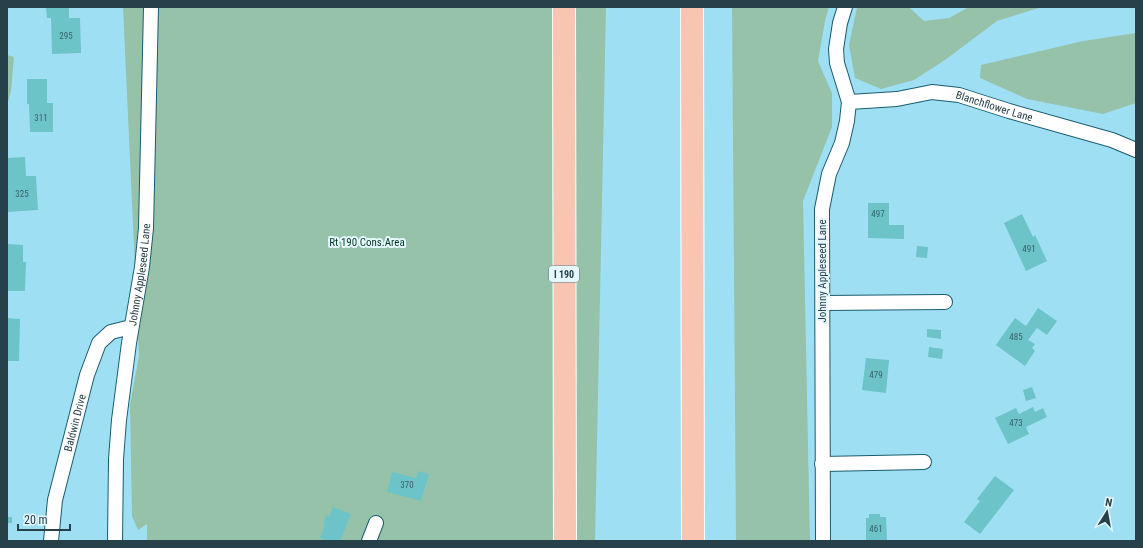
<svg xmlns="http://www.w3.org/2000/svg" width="1143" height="548" font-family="'Roboto Condensed',sans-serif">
  <rect width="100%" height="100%" fill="#9fdff4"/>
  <!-- green -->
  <g fill="#97c2aa">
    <path d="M 123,7 L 606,7 L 595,541 L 147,541 L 147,524 L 138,530 L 132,516 L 130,405 L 139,356 Z"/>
    <path d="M 732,7 L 829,7 L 825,21 L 818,61 L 832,93 L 832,127 L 803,201 L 810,541 L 736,541 Z"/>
    <path d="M 857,7 L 909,7 L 924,21 L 949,18 L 969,7 L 1042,7 L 997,21 L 945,60 L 914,80 L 881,89 L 855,78 L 849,45 Z"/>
    <path d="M 1136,33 L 1136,103 L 1103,114 L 1027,99 L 980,78 L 981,65 L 1083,41 Z"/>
    <path d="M 7,55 L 14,57 L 11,91 L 7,106 Z"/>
  </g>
  <!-- building -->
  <g fill="#6cc3c8">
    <path d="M 46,7 L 69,7 L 69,18 L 80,18 L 81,53 L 52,54 L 51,18 L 47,18 Z"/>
    <path d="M 27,79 L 47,79 L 47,103 L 53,103 L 53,132 L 30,132 L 29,104 L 27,104 Z"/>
    <path d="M 25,157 L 26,176 L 36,176 L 38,210 L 7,212 L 7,158 Z"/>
    <path d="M 868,203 L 889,203 L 889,225 L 904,225 L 904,239 L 868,238 Z"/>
    <path d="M 1022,214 L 1033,237 L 1035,235 L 1047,261 L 1026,271 L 1004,223 Z"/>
    <path d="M 7,244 L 23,245 L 23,262 L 26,262 L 25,291 L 7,291 Z"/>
    <path d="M 917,246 L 928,247 L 927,258 L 916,257 Z"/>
    <path d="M 1038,308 L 1057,321 L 1047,335 L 1037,328 L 1028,340 L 1035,344 L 1032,348 L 1035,351 L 1025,366 L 996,345 L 1015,318 L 1026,326 Z"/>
    <path d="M 7,318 L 20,319 L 19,361 L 7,361 Z"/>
    <path d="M 927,329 L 941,330 L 941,339 L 927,337 Z"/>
    <path d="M 929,347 L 943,349 L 942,359 L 928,357 Z"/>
    <path d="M 866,358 L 889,360 L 886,393 L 862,390 Z"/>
    <path d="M 1032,387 L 1036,398 L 1026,401 L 1023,390 Z"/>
    <path d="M 1033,407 L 1035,412 L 1043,408 L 1047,417 L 1026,427 L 1029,434 L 1008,444 L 995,418 L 1016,408 L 1019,414 Z"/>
    <path d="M 418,471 L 429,474 L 421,501 L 387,492 L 392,472 L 416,478 Z"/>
    <path d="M 995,476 L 1014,490 L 980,534 L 964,522 L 980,501 L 977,499 Z"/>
    <path d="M 333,507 L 351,514 L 340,541 L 328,541 L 320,538 L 325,525 L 323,524 L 326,515 L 329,517 Z"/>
    <path d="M 869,514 L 880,514 L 880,517 L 886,517 L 887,541 L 866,541 L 866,518 L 869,518 Z"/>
    <rect x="7" y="517" width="5" height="6"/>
  </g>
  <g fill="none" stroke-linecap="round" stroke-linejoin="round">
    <defs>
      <g id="street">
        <path id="s1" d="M 849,102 L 897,99 L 932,92 L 959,95 L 1009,111 L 1112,140 L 1136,150"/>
        <path d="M 823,303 L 945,302"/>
        <path d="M 822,464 L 924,462"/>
        <path id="s2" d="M 51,541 L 55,500 L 87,375 L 99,343 L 111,332 L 131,327"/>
        <path id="s3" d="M 115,541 L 116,459 L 119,420 L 129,343 L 142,267 L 146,228 L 151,7"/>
        <path d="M 369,541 L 376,523"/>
        <path d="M 823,541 L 822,209 L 829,174 L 842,143 L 847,121 L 849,102 L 837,63 L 836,49 L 840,23 L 845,7"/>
      </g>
      <g id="highway">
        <path d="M 564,7 L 565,541"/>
        <path d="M 692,7 L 693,541"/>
      </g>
    </defs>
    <!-- street casing -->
    <use href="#street" stroke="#195c6e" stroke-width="16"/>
    <!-- highway casing -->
    <use href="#highway" stroke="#fff" stroke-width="24"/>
    <!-- street -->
    <use href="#street" stroke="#fff" stroke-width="14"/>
    <!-- highway -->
    <use href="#highway" stroke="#f8c5b3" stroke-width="22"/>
  </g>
  <g text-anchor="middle" stroke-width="4" stroke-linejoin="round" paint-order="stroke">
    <!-- number labels -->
    <g font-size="9" fill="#38626a">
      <text x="66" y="39">295</text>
      <text x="41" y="121">311</text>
      <text x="22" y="197">325</text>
      <text x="878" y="217">497</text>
      <text x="1029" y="252">491</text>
      <text x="1016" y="340">485</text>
      <text x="876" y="378">479</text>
      <text x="1016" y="426">473</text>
      <text x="407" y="488">370</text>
      <text x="876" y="532">461</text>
    </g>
    <!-- shield labels -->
    <rect fill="#e5f8fe" stroke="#607880" stroke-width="1" x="549" y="266" width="30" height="16" rx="3"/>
    <g font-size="10" font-weight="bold" fill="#27414a">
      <text x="564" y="278">I 190</text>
    </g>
    <!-- street labels -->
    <g font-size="11" fill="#27414a" stroke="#e5f8fe">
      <text dy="4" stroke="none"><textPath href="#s1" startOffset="148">Blanchflower Lane</textPath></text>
      <text transform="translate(822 271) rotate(-90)" y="4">Johnny Appleseed Lane</text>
      <text dy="4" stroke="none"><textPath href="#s3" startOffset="268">Johnny Appleseed Lane</textPath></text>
      <text dy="4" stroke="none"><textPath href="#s2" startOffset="121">Baldwin Drive</textPath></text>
    </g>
    <!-- park labels -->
    <g font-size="11" fill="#003a23" stroke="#e5f8fe">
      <text x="367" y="246">Rt 190 Cons.Area</text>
    </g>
  </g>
  <!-- border -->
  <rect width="1143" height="548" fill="none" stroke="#27414a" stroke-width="16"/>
  <!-- north arrow -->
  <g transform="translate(1107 512) rotate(11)" stroke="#e5f8fe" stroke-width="3" paint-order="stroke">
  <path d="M0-3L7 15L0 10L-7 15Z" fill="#27414a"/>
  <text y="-6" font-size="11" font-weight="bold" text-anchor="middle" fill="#27414a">N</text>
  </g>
  <!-- scale -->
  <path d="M18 524v6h52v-6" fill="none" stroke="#27414a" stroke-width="2"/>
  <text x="24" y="524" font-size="12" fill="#27414a" stroke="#e5f8fe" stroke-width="3" paint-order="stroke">20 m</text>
</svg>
